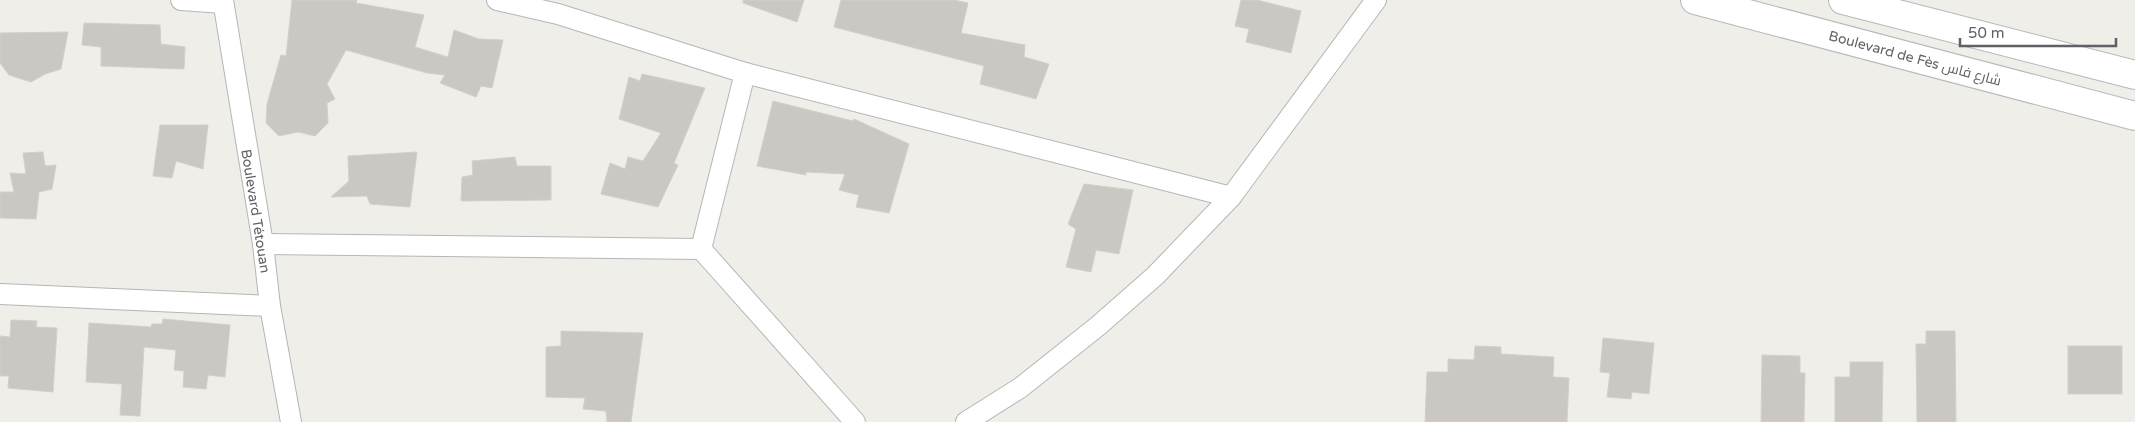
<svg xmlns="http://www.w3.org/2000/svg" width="2135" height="422" font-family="'Varela Round',Cairo,sans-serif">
  <rect width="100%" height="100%" fill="#efeee8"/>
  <!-- building -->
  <g fill="#cbc8c4" stroke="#d3d0c6">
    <path d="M 292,0 L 357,0 L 356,3 L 424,15 L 415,47 L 448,57 L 454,30 L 479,39 L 503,40 L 492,88 L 481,86 L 476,97 L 440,83 L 445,75 L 427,73 L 346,50 L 327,84 L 335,99 L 327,103 L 328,123 L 315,136 L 298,132 L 279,136 L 266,123 L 267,104 L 281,55 L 286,56 Z"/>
    <path d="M 743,0 L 804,0 L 797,22 L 743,3 Z"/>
    <path d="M 841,0 L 954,0 L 968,3 L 961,33 L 1025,45 L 1024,57 L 1049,64 L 1036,99 L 980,84 L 984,66 L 834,27 Z"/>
    <path d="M 1241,0 L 1257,0 L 1301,11 L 1291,53 L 1246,42 L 1249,29 L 1235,26 Z"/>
    <path d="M 84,23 L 160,25 L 161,44 L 185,47 L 184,69 L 101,66 L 101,47 L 82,45 Z"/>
    <path d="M 68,32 L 61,69 L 45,74 L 31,82 L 9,75 L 0,63 L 0,33 Z"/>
    <path d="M 642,74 L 705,88 L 674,163 L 678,165 L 658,207 L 601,194 L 610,163 L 625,169 L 628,157 L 643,161 L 661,133 L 619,119 L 629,77 L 640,81 Z"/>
    <path d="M 773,101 L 853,121 L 854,119 L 909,144 L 889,213 L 856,207 L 859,195 L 839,190 L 845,174 L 806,172 L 806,175 L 757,166 Z"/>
    <path d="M 160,125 L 208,125 L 203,169 L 176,161 L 172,178 L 153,176 Z"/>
    <path d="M 43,152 L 45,166 L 56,165 L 52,189 L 39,192 L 36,219 L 0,218 L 0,192 L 14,192 L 10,173 L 26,174 L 23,153 Z"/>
    <path d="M 417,152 L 410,207 L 370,204 L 367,196 L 331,197 L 349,181 L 348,156 Z"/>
    <path d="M 515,157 L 517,166 L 551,166 L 551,200 L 461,201 L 462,177 L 473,175 L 472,161 Z"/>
    <path d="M 1084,184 L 1133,190 L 1119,254 L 1096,250 L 1091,272 L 1066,267 L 1076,229 L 1068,224 Z"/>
    <path d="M 163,319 L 230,325 L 225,377 L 208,375 L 206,389 L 183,387 L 184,371 L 174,370 L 176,350 L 144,347 L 140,416 L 120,415 L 122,384 L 86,382 L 89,323 L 151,327 L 152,324 L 162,324 Z"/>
    <path d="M 11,320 L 37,321 L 36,327 L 57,328 L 53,392 L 8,388 L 9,376 L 0,376 L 0,336 L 10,337 Z"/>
    <path d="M 561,331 L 643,333 L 631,422 L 607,422 L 606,411 L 583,409 L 585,398 L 546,397 L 546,347 L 561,346 Z"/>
    <path d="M 1926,331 L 1955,331 L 1956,422 L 1917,422 L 1916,344 L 1926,344 Z"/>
    <path d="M 1603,338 L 1654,343 L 1649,394 L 1632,392 L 1631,399 L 1607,397 L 1610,373 L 1600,372 Z"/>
    <path d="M 1475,346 L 1501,347 L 1501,354 L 1554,357 L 1553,377 L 1569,378 L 1567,422 L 1425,422 L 1427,372 L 1448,372 L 1448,359 L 1474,360 Z"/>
    <rect x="2068" y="346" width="54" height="48"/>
    <path d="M 1762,355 L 1800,356 L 1800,373 L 1805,373 L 1804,422 L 1761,422 Z"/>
    <path d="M 1850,362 L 1883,362 L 1882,422 L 1835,422 L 1835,377 L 1850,377 Z"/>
  </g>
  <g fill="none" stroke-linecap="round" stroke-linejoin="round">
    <defs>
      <g id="minor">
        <path d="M 181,0 L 223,3"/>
        <path d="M 223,0 L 263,244 L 270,306 L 291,422"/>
        <path d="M 497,0 L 558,14 L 745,73 L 1231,197"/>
        <path d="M 263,244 L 701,249 L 855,422"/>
        <path d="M 701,249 L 745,73"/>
        <path d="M 0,294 L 270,306"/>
        <path d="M 966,422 L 1020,388 L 1098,326 L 1155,276 L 1231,197 L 1376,0"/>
      </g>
      <g id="secondary">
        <path d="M 1695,0 L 2135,116"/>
        <path d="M 1843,0 L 2135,75"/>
      </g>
    </defs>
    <!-- minor casing -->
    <use href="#minor" stroke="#b4b6ba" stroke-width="22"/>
    <!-- secondary casing -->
    <use href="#secondary" stroke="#b6b8bd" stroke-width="30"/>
    <!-- minor -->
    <use href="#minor" stroke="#fff" stroke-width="20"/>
    <!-- secondary -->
    <use href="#secondary" stroke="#fff" stroke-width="28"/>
  </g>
  <g text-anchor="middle" stroke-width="4" stroke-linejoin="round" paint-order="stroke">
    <!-- street labels -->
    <g font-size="14" fill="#5f6166" stroke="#fff">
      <text transform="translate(1915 58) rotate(15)" y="5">Boulevard de Fès شارع فاس</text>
      <text transform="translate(256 211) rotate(81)" y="5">Boulevard Tétouan</text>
    </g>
  </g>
  <!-- scale -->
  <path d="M1960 38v8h156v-8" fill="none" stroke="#5f6166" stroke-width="2.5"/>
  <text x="1968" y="38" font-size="15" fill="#5f6166" stroke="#ffffff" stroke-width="4" paint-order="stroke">50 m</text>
</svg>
